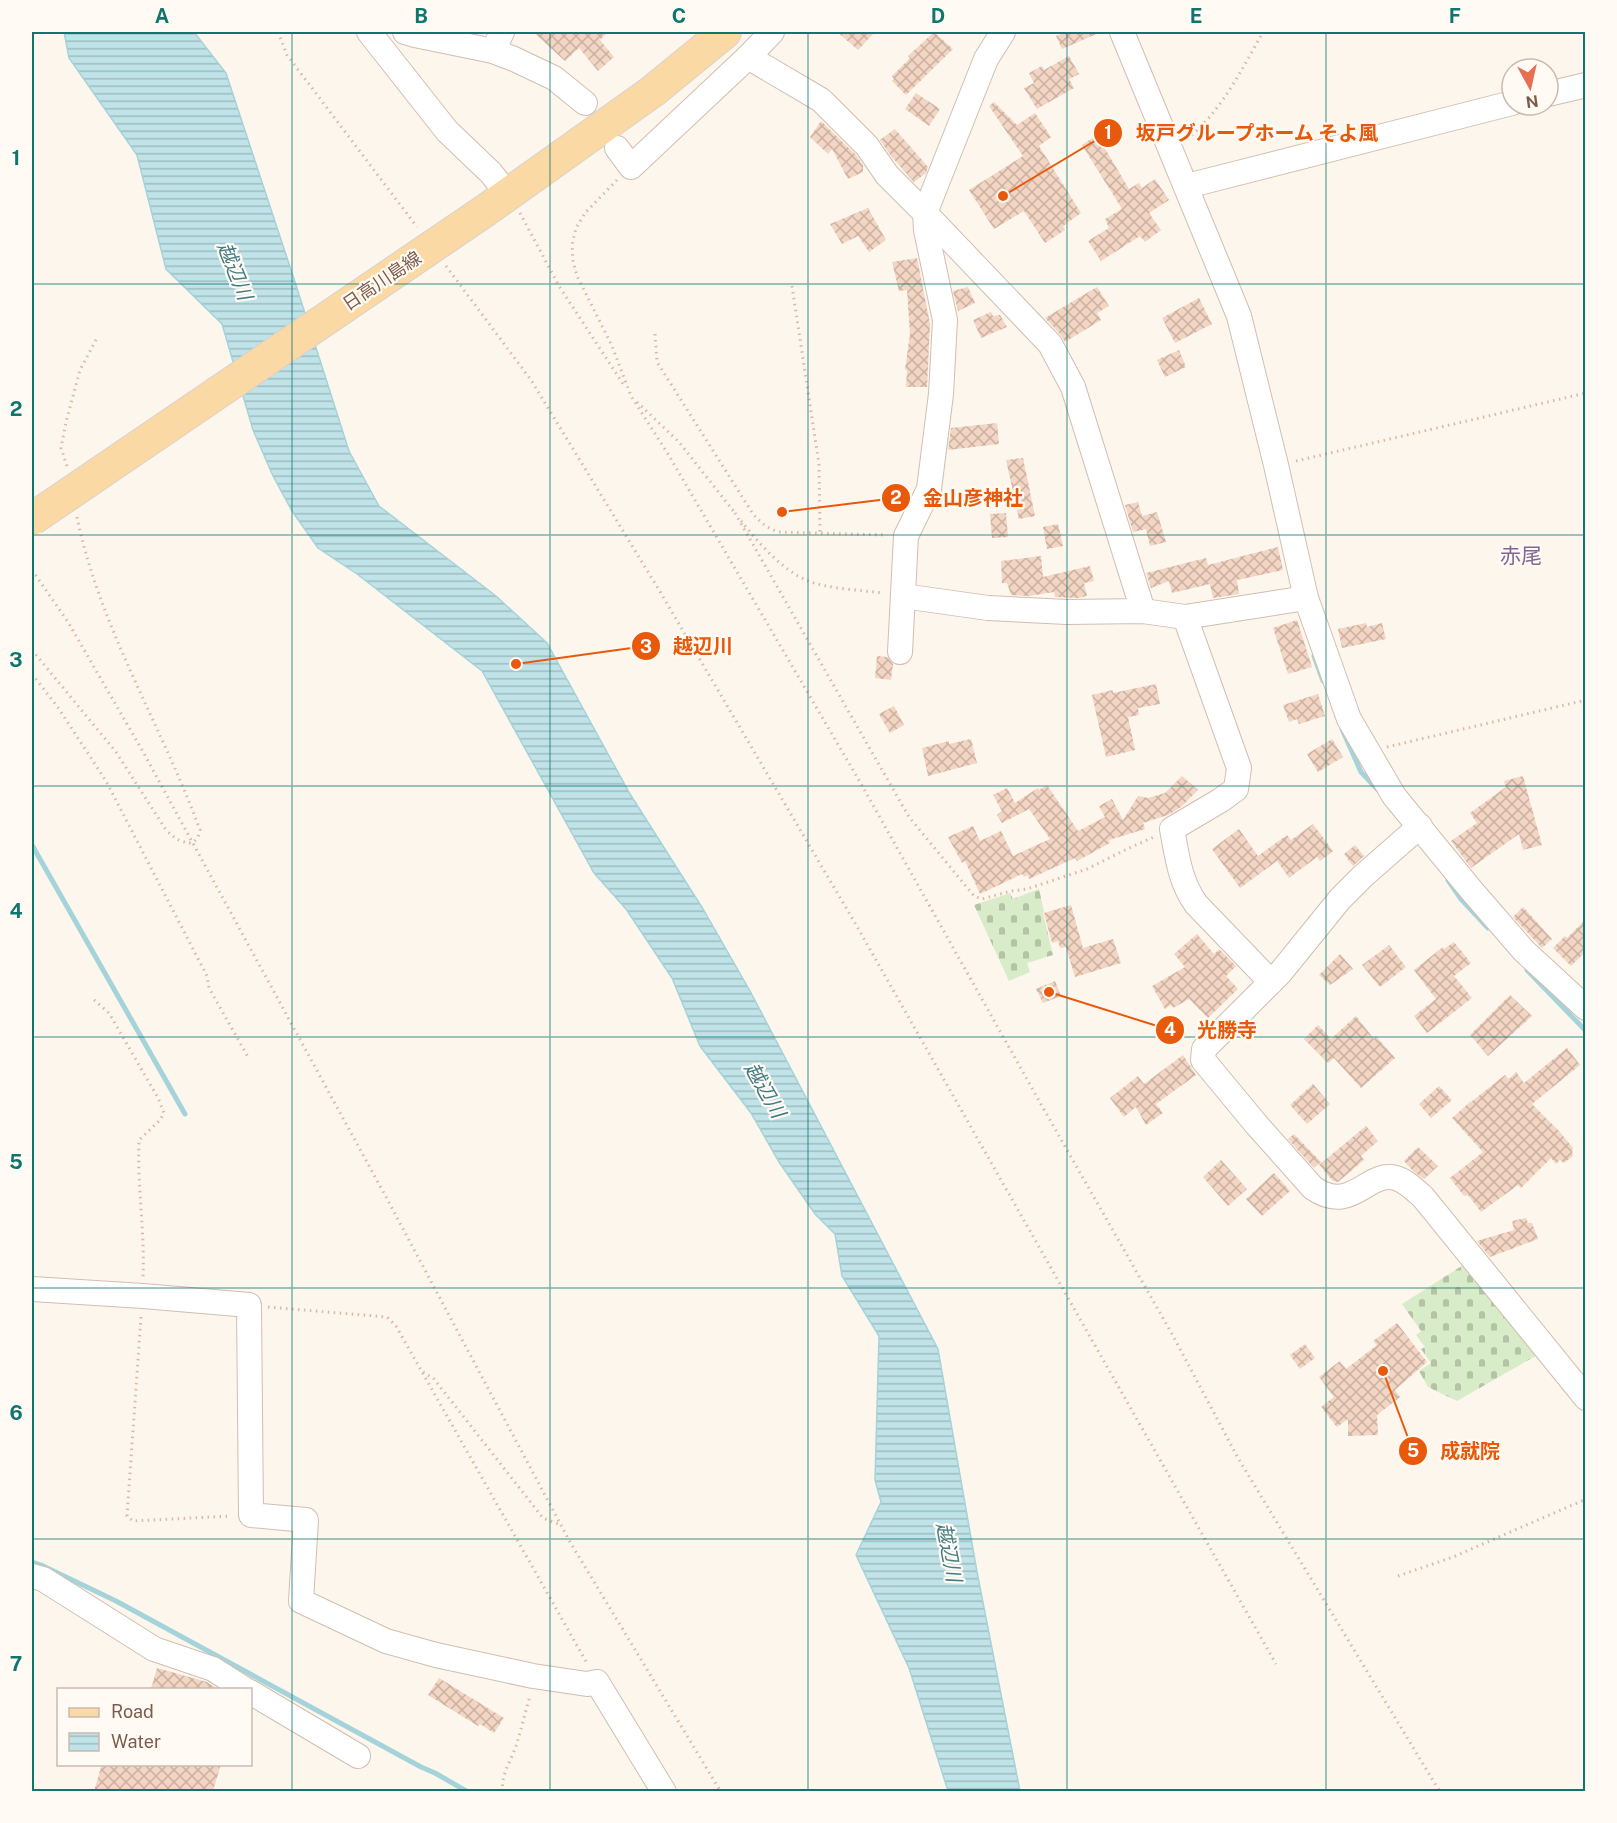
<svg xmlns="http://www.w3.org/2000/svg" width="1617" height="1823" font-family="'Public Sans','Noto Sans JP',sans-serif">
  <defs>
    <pattern id="cemetery-stones" width="16" height="16" patternUnits="userSpaceOnUse" patternTransform="scale(1.5)"><rect width="16" height="16" fill="#d8ecc9"/><path d="M2 7V4a2 2 0 0 1 4 0v3zM10 15v-3a2 2 0 0 1 4 0v3z" fill="#b4c2a5"/></pattern>
    <pattern id="water-rules" width="6" height="5" patternUnits="userSpaceOnUse" patternTransform="scale(1.5)"><rect width="6" height="5" fill="#bfe3e8"/><path d="M0 2.5h6" fill="none" stroke="#a0bbbe"/></pattern>
    <pattern id="building-cross-hatch" width="8" height="8" patternUnits="userSpaceOnUse" patternTransform="scale(1.5)"><rect width="8" height="8" fill="#f3d5c3"/><path d="M0 0l8 8M0 8l8-8" fill="none" stroke="#cab0a1"/></pattern>
  </defs>
  <rect width="100%" height="100%" fill="#fdf6ec"/>
  <!-- cemetery -->
  <g fill="url(#cemetery-stones)">
    <path d="M 1039,889 L 1044,912 L 1043,913 L 1053,955 L 1027,963 L 1030,972 L 1009,981 L 974,905 L 1010,893 L 1013,899 Z"/>
    <path d="M 1468,1262 L 1541,1353 L 1457,1401 L 1428,1387 L 1419,1371 L 1431,1363 L 1421,1349 L 1425,1347 L 1416,1335 L 1421,1331 L 1402,1304 Z"/>
  </g>
  <!-- water -->
  <path fill="url(#water-rules)" stroke="#a5d3da" stroke-width="1.5" d="M 64,32 L 194,32 L 226,73 L 295,282 L 349,451 L 379,506 L 496,596 L 547,643 L 630,794 L 703,909 L 750,991 L 938,1349 L 977,1572 L 1020,1791 L 948,1791 L 909,1668 L 856,1555 L 881,1502 L 875,1480 L 879,1336 L 842,1276 L 835,1234 L 815,1214 L 779,1162 L 751,1113 L 700,1046 L 672,978 L 626,909 L 594,873 L 482,671 L 357,574 L 318,548 L 292,511 L 273,476 L 253,430 L 222,324 L 166,269 L 137,155 L 69,58 Z"/>
  <g fill="none" stroke-linecap="round" stroke-linejoin="round">
    <!-- stream -->
    <g stroke="#a5d3da" stroke-width="5">
      <path d="M 1314,656 L 1323,681"/>
      <path d="M 1342,729 L 1361,772 L 1378,790"/>
      <path d="M 32,845 L 185,1114"/>
      <path d="M 1448,880 L 1461,899 L 1488,928"/>
      <path d="M 1527,970 L 1586,1031"/>
      <path d="M 32,1562 L 41,1565 L 116,1601 L 421,1767 L 435,1773 L 468,1792"/>
    </g>
  </g>
  <!-- building -->
  <g fill="url(#building-cross-hatch)">
    <path d="M 533,32 L 608,32 L 600,40 L 614,57 L 598,71 L 579,48 L 565,61 Z"/>
    <path d="M 837,32 L 875,32 L 858,50 Z"/>
    <path d="M 934,32 L 953,49 L 906,95 L 892,81 L 894,79 L 892,76 L 910,58 L 908,56 Z"/>
    <path d="M 1066,32 L 1101,32 L 1062,49 L 1056,36 Z"/>
    <path d="M 1069,56 L 1079,74 L 1069,79 L 1074,88 L 1037,109 L 1024,88 L 1034,83 L 1029,73 L 1042,66 L 1044,70 Z"/>
    <path d="M 916,93 L 940,109 L 929,126 L 905,109 Z"/>
    <path d="M 994,102 L 1017,125 L 1035,113 L 1051,137 L 1039,146 L 1081,213 L 1063,226 L 1065,230 L 1045,243 L 1024,211 L 994,229 L 969,190 L 1023,156 L 989,106 Z"/>
    <path d="M 821,121 L 856,155 L 863,165 L 863,172 L 848,179 L 832,149 L 828,154 L 810,137 Z"/>
    <path d="M 895,129 L 928,167 L 926,173 L 914,182 L 891,156 L 880,140 Z"/>
    <path d="M 1097,135 L 1129,189 L 1139,183 L 1142,188 L 1155,179 L 1169,200 L 1149,213 L 1161,230 L 1145,242 L 1140,236 L 1101,261 L 1088,241 L 1109,228 L 1105,219 L 1122,209 L 1082,145 Z"/>
    <path d="M 868,208 L 886,240 L 869,252 L 858,236 L 842,244 L 830,224 Z"/>
    <path d="M 917,258 L 930,324 L 927,387 L 906,387 L 907,370 L 905,370 L 910,334 L 907,290 L 899,291 L 892,262 Z"/>
    <path d="M 968,287 L 975,303 L 958,311 L 953,291 Z"/>
    <path d="M 1097,287 L 1109,306 L 1097,313 L 1101,320 L 1065,342 L 1060,334 L 1045,318 Z"/>
    <path d="M 1199,298 L 1212,324 L 1175,343 L 1162,318 Z"/>
    <path d="M 991,312 L 993,316 L 1000,315 L 1007,327 L 981,338 L 973,320 Z"/>
    <path d="M 1179,350 L 1186,367 L 1165,377 L 1157,360 Z"/>
    <path d="M 997,423 L 999,444 L 948,450 L 951,428 Z"/>
    <path d="M 1023,458 L 1035,516 L 1019,519 L 1006,460 Z"/>
    <path d="M 1138,502 L 1142,516 L 1157,512 L 1166,542 L 1150,546 L 1146,529 L 1133,532 L 1125,505 Z"/>
    <path d="M 1006,513 L 1008,537 L 992,538 L 990,514 Z"/>
    <path d="M 1058,524 L 1063,546 L 1047,549 L 1043,527 Z"/>
    <path d="M 1278,547 L 1283,570 L 1237,580 L 1239,594 L 1213,598 L 1210,584 L 1172,593 L 1169,581 L 1151,588 L 1146,573 L 1206,558 L 1208,565 Z"/>
    <path d="M 1041,556 L 1043,577 L 1090,566 L 1094,581 L 1084,583 L 1087,596 L 1077,598 L 1055,597 L 1054,592 L 1029,596 L 1011,595 L 1007,583 L 1002,583 L 1001,561 Z"/>
    <path d="M 1297,620 L 1312,667 L 1288,674 L 1273,628 Z"/>
    <path d="M 1366,623 L 1367,627 L 1382,623 L 1386,639 L 1342,648 L 1338,629 Z"/>
    <path d="M 877,656 L 887,657 L 893,664 L 891,680 L 875,678 Z"/>
    <path d="M 1156,684 L 1160,704 L 1138,708 L 1139,715 L 1128,717 L 1135,750 L 1106,757 L 1092,695 L 1113,690 L 1113,693 Z"/>
    <path d="M 1318,694 L 1325,716 L 1299,724 L 1297,719 L 1289,722 L 1283,705 Z"/>
    <path d="M 894,706 L 904,725 L 890,733 L 879,714 Z"/>
    <path d="M 971,739 L 977,763 L 928,776 L 922,748 L 949,741 L 949,744 Z"/>
    <path d="M 1332,739 L 1343,757 L 1318,772 L 1307,754 Z"/>
    <path d="M 1182,776 L 1198,790 L 1181,807 L 1168,815 L 1143,823 L 1145,829 L 1109,840 L 1110,843 L 1077,861 L 1075,858 L 1029,879 L 1028,875 L 1024,877 L 1022,874 L 980,894 L 965,861 L 962,863 L 948,837 L 973,826 L 980,841 L 1001,831 L 1013,856 L 1050,839 L 1029,809 L 1002,823 L 997,815 L 1002,811 L 993,795 L 1007,788 L 1015,803 L 1038,788 L 1039,790 L 1047,785 L 1078,831 L 1105,817 L 1099,806 L 1112,799 L 1123,820 L 1138,796 L 1148,798 L 1165,793 Z"/>
    <path d="M 1523,776 L 1542,845 L 1523,850 L 1519,834 L 1471,868 L 1451,841 L 1477,823 L 1470,813 L 1506,787 L 1504,781 Z"/>
    <path d="M 1313,824 L 1333,851 L 1320,861 L 1317,857 L 1289,878 L 1277,861 L 1240,888 L 1212,849 L 1239,829 L 1258,856 L 1287,835 L 1291,840 Z"/>
    <path d="M 1355,845 L 1364,856 L 1353,866 L 1344,854 Z"/>
    <path d="M 1071,905 L 1083,948 L 1113,939 L 1121,963 L 1075,977 L 1066,947 L 1060,948 L 1058,941 L 1052,943 L 1044,913 Z"/>
    <path d="M 1523,907 L 1552,939 L 1542,948 L 1513,917 Z"/>
    <path d="M 1586,919 L 1586,951 L 1571,966 L 1553,948 L 1565,936 L 1567,938 Z"/>
    <path d="M 1197,934 L 1214,954 L 1219,949 L 1236,966 L 1226,976 L 1238,989 L 1208,1018 L 1189,999 L 1173,1008 L 1171,1005 L 1165,1009 L 1152,986 L 1185,967 L 1174,954 Z"/>
    <path d="M 1454,942 L 1471,963 L 1454,976 L 1472,998 L 1427,1033 L 1414,1016 L 1436,999 L 1414,970 L 1443,947 L 1444,949 Z"/>
    <path d="M 1389,945 L 1406,967 L 1380,987 L 1362,965 Z"/>
    <path d="M 1340,954 L 1353,969 L 1330,985 L 1319,975 Z"/>
    <path d="M 1055,981 L 1061,996 L 1043,1003 L 1036,989 Z"/>
    <path d="M 1510,995 L 1532,1016 L 1488,1056 L 1470,1035 Z"/>
    <path d="M 1356,1016 L 1374,1039 L 1376,1036 L 1395,1058 L 1361,1088 L 1334,1058 L 1328,1063 L 1304,1039 L 1318,1025 L 1331,1039 Z"/>
    <path d="M 1567,1048 L 1580,1065 L 1532,1104 L 1559,1131 L 1573,1148 L 1572,1152 L 1573,1156 L 1564,1163 L 1560,1160 L 1556,1164 L 1551,1158 L 1521,1188 L 1518,1185 L 1481,1212 L 1468,1195 L 1464,1196 L 1450,1178 L 1483,1152 L 1452,1118 L 1471,1101 L 1471,1102 L 1505,1075 L 1509,1079 L 1516,1072 L 1524,1083 Z"/>
    <path d="M 1183,1055 L 1196,1075 L 1156,1104 L 1163,1113 L 1146,1125 L 1136,1107 L 1124,1117 L 1110,1098 L 1138,1076 L 1144,1084 Z"/>
    <path d="M 1313,1084 L 1330,1104 L 1307,1124 L 1290,1105 Z"/>
    <path d="M 1439,1086 L 1452,1100 L 1431,1118 L 1419,1104 Z"/>
    <path d="M 1366,1126 L 1378,1141 L 1361,1156 L 1364,1160 L 1338,1182 L 1333,1181 L 1319,1165 Z"/>
    <path d="M 1294,1134 L 1321,1162 L 1314,1168 L 1288,1139 Z"/>
    <path d="M 1418,1147 L 1438,1166 L 1424,1179 L 1413,1171 L 1404,1161 Z"/>
    <path d="M 1221,1160 L 1247,1189 L 1228,1206 L 1203,1177 Z"/>
    <path d="M 1274,1173 L 1290,1191 L 1262,1216 L 1246,1199 Z"/>
    <path d="M 1526,1218 L 1528,1223 L 1532,1223 L 1538,1239 L 1490,1257 L 1477,1241 L 1514,1230 L 1512,1221 Z"/>
    <path d="M 1397,1323 L 1427,1362 L 1395,1390 L 1400,1397 L 1377,1415 L 1378,1435 L 1348,1436 L 1348,1419 L 1337,1427 L 1321,1407 L 1334,1397 L 1319,1377 L 1340,1361 L 1346,1369 L 1377,1345 L 1373,1341 Z"/>
    <path d="M 1305,1344 L 1315,1358 L 1300,1369 L 1290,1355 Z"/>
    <path d="M 157,1668 L 207,1682 L 218,1689 L 151,1689 Z"/>
    <path d="M 439,1678 L 504,1718 L 494,1733 L 480,1724 L 478,1726 L 428,1695 Z"/>
    <path d="M 102,1764 L 221,1764 L 213,1791 L 94,1791 Z"/>
  </g>
  <g fill="none" stroke-linecap="round" stroke-linejoin="round">
    <defs>
      <g id="minor">
        <path d="M 369,32 L 447,131 L 491,173 L 508,195"/>
        <path d="M 405,32 L 415,35 L 493,51 L 514,59 L 554,78 L 585,103"/>
        <path d="M 1003,32 L 986,59 L 925,213 L 1050,344 L 1073,387 L 1143,611"/>
        <path d="M 1122,32 L 1239,316 L 1276,465 L 1306,598 L 1349,719 L 1394,796 L 1472,891 L 1524,951 L 1586,1008"/>
        <path d="M 493,51 L 502,32"/>
        <path d="M 748,57 L 821,100 L 867,146 L 887,175 L 925,213 L 926,230 L 945,320 L 941,394 L 929,489 L 906,536 L 900,652"/>
        <path d="M 1548,94 L 1586,85"/>
        <path d="M 617,148 L 631,167 L 748,57 L 772,32"/>
        <path d="M 1187,186 L 1512,103"/>
        <path d="M 903,596 L 988,608 L 1067,612 L 1143,611 L 1185,617 L 1306,598"/>
        <path d="M 1185,617 L 1239,768 L 1236,789 L 1221,800 L 1172,829 C 1177,856 1180,882 1196,904 L 1271,982"/>
        <path d="M 1420,826 L 1363,876 L 1340,899 L 1280,973 L 1204,1049 L 1203,1060 L 1256,1124 L 1313,1188 C 1352,1215 1367,1170 1396,1178 C 1406,1181 1415,1190 1423,1197 L 1586,1398"/>
        <path d="M 32,1289 L 143,1296 L 249,1305 L 251,1515 L 306,1520 L 301,1601 L 386,1641 L 436,1655 L 533,1676 L 587,1684 L 597,1682 L 664,1792"/>
        <path d="M 32,1576 L 43,1579 L 154,1649 L 213,1669 L 246,1690"/>
        <path d="M 250,1692 L 358,1756"/>
      </g>
      <path id="major" d="M 486,210 L 653,91 L 725,32"/>
    </defs>
    <!-- minor casing -->
    <use href="#minor" stroke="#d1beb0" stroke-width="26"/>
    <!-- major casing -->
    <use href="#major" stroke="#dad1cd" stroke-width="34"/>
    <!-- path -->
    <g stroke="#d9b8a5" stroke-width="3" stroke-dasharray="1.5 4.5" stroke-linecap="butt">
      <path d="M 278,32 L 287,55 L 417,227"/>
      <path d="M 1187,139 C 1221,112 1242,69 1263,32"/>
      <path d="M 617,180 L 585,213 L 576,228 L 572,245 L 573,261 L 577,276 L 612,346 L 631,396 L 668,454 L 860,782 L 1042,1106 L 1172,1334 L 1238,1458 L 1440,1792"/>
      <path d="M 520,213 L 559,286 L 625,387"/>
      <path d="M 446,266 L 531,380 L 659,590 L 855,923 L 1276,1664"/>
      <path d="M 792,286 L 819,464 L 820,533"/>
      <path d="M 655,334 L 657,362 L 753,514 C 761,523 767,528 779,532 L 887,535"/>
      <path d="M 637,402 L 679,442 L 735,513"/>
      <path d="M 1296,461 L 1586,393"/>
      <path d="M 67,466 L 61,448 L 66,422 L 80,370 L 97,338"/>
      <path d="M 735,513 L 909,817 L 974,896 L 982,899 L 1011,891 L 1027,889 L 1087,869 L 1127,849 L 1154,837"/>
      <path d="M 77,517 C 99,626 162,726 200,830 L 198,837 L 193,843"/>
      <path d="M 741,521 C 757,541 782,570 806,580 C 826,589 861,590 883,593"/>
      <path d="M 32,570 L 68,622 L 142,750 L 386,1197 L 570,1542 L 721,1792"/>
      <path d="M 32,650 L 116,752 L 166,830 C 175,838 180,843 193,843"/>
      <path d="M 32,674 L 59,709 L 106,781 L 207,976 L 209,988 L 248,1057"/>
      <path d="M 1387,747 L 1586,700"/>
      <path d="M 94,1000 L 109,1013 L 158,1098 L 164,1113 L 160,1120 L 139,1140 C 137,1186 145,1231 143,1277"/>
      <path d="M 268,1307 L 387,1317 L 396,1326 L 588,1665"/>
      <path d="M 141,1317 L 127,1516 L 133,1521 L 231,1516"/>
      <path d="M 423,1372 L 434,1379 L 543,1518 L 561,1525"/>
      <path d="M 1398,1576 L 1453,1557 L 1586,1499"/>
      <path d="M 503,1792 C 500,1776 511,1761 516,1746 C 521,1730 525,1713 530,1696"/>
    </g>
    <!-- minor -->
    <use href="#minor" stroke="#fff" stroke-width="24"/>
    <!-- major -->
    <use href="#major" stroke="#fbd9a5" stroke-width="32"/>
    <defs>
      <path id="major-bridge" d="M 32,519 L 486,210"/>
    </defs>
    <!-- major-bridge casing -->
    <use href="#major-bridge" stroke="#dad1cd" stroke-width="34" stroke-linecap="butt"/>
    <!-- major-bridge -->
    <use href="#major-bridge" stroke="#fbd9a5" stroke-width="32"/>
  </g>
  <!-- grid -->
  <path fill="none" stroke="#0f766e" stroke-width="1.5" stroke-opacity="0.55" d="M 292,32 L 292,1792M 550,32 L 550,1792M 808,32 L 808,1792M 1067,32 L 1067,1792M 1326,32 L 1326,1792M 32,284 L 1586,284M 32,535 L 1586,535M 32,786 L 1586,786M 32,1037 L 1586,1037M 32,1288 L 1586,1288M 32,1539 L 1586,1539"/>
  <g text-anchor="middle" stroke-width="4.5" stroke-linejoin="round" paint-order="stroke">
    <!-- street labels -->
    <g font-size="18" fill="#7a5c4d" stroke="#fffaf3">
      <text transform="translate(382 281) rotate(-34)" y="6">日高川島線</text>
    </g>
    <!-- water labels -->
    <g font-size="20" font-style="italic" fill="#437c86" stroke="#fffaf3">
      <text transform="translate(235 271) rotate(68)" y="7">越辺川</text>
      <text transform="translate(765 1090) rotate(60)" y="7">越辺川</text>
      <text transform="translate(949 1552) rotate(79)" y="7">越辺川</text>
    </g>
    <!-- quarter labels -->
    <g font-size="21" fill="#846695" stroke="#fffaf3">
      <text x="1521" y="563">赤尾</text>
    </g>
  </g>
  <!-- callouts -->
  <path fill="none" stroke="#e8590c" stroke-width="2" d="M1003 196L1108 133M782 512L896 498M516 664L646 646M1049 992L1170 1030M1383 1371L1413 1451"/>
  <g fill="#e8590c" stroke="#fffaf3" stroke-width="2">
    <circle cx="1003" cy="196" r="6"/>
    <circle cx="782" cy="512" r="6"/>
    <circle cx="516" cy="664" r="6"/>
    <circle cx="1049" cy="992" r="6"/>
    <circle cx="1383" cy="1371" r="6"/>
    <circle cx="1108" cy="133" r="15"/>
    <circle cx="896" cy="498" r="15"/>
    <circle cx="646" cy="646" r="15"/>
    <circle cx="1170" cy="1030" r="15"/>
    <circle cx="1413" cy="1451" r="15"/>
  </g>
  <g font-size="18" text-anchor="middle" font-weight="bold" fill="#fff">
    <text x="1108" y="139">1</text>
    <text x="896" y="504">2</text>
    <text x="646" y="653">3</text>
    <text x="1170" y="1036">4</text>
    <text x="1413" y="1457">5</text>
  </g>
  <g font-size="20" text-anchor="middle" font-weight="bold" fill="#e8590c" stroke="#fffaf3" stroke-width="4.5" stroke-linejoin="round" paint-order="stroke">
    <text x="1257" y="140">坂戸グループホーム そよ風</text>
    <text x="973" y="505">金山彦神社</text>
    <text x="703" y="653">越辺川</text>
    <text x="1227" y="1037">光勝寺</text>
    <text x="1470" y="1458">成就院</text>
  </g>
  <!-- border -->
  <rect width="1617" height="1823" fill="none" stroke="#fffaf3" stroke-width="66"/>
  <!-- legend -->
  <rect x="57" y="1688" width="195" height="78" fill="#fffaf3" stroke="#cabbb1" stroke-width="1.5"/>
  <rect x="69" y="1708" width="30" height="9" fill="#fbd9a5" stroke="#cabbb1" stroke-width="1.5"/>
  <text x="111" y="1718" font-size="18" fill="#7a5c4d">Road</text>
  <rect x="69" y="1733" width="30" height="18" fill="url(#water-rules)" stroke="#cabbb1" stroke-width="1.5"/>
  <text x="111" y="1748" font-size="18" fill="#7a5c4d">Water</text>
  <!-- north arrow -->
  <g transform="translate(1530 87) rotate(172)"><circle r="28" fill="#fffaf3" stroke="#cabbb1" stroke-width="1.5"/>
  <path d="M0-4.5L10 22L0 15L-10 22Z" fill="#e76f51"/>
  <text y="-9" font-size="16" font-weight="bold" text-anchor="middle" fill="#7a5c4d">N</text>
  </g>
  <rect x="33" y="33" width="1551" height="1757" fill="none" stroke="#0f766e" stroke-width="2"/>
  <g font-size="20" text-anchor="middle" font-weight="bold" fill="#0f766e">
    <text x="162" y="23">A</text>
    <text x="421" y="23">B</text>
    <text x="679" y="23">C</text>
    <text x="938" y="23">D</text>
    <text x="1196" y="23">E</text>
    <text x="1455" y="23">F</text>
    <text x="16" y="165">1</text>
    <text x="16" y="416">2</text>
    <text x="16" y="667">3</text>
    <text x="16" y="918">4</text>
    <text x="16" y="1169">5</text>
    <text x="16" y="1420">6</text>
    <text x="16" y="1671">7</text>
  </g>
</svg>
